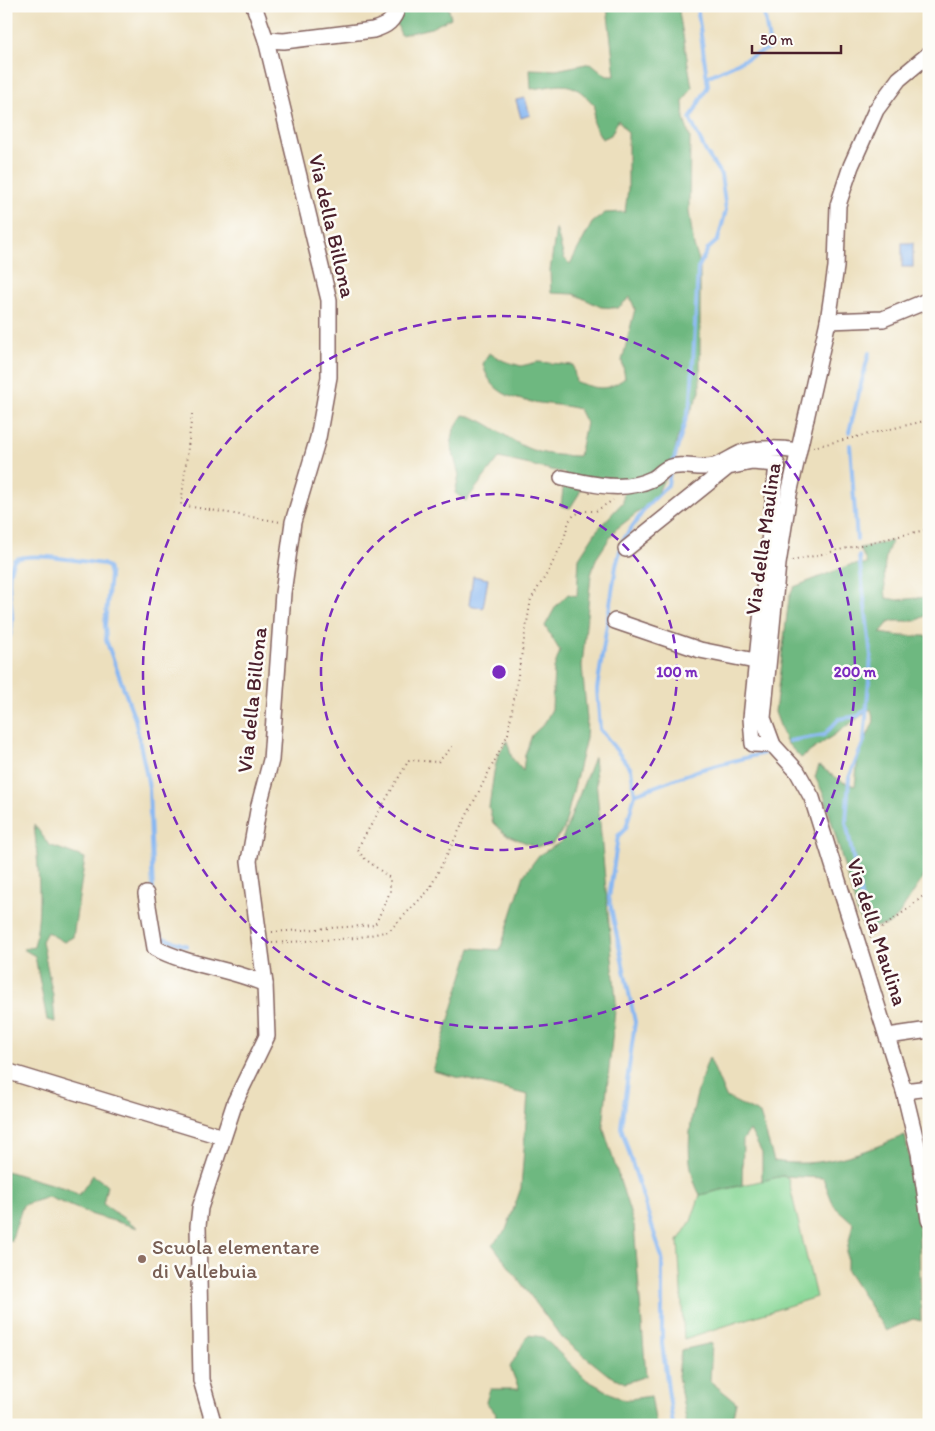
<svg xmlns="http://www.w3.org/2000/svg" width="935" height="1431" font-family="Itim,sans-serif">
  <rect width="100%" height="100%" fill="#fdfcf7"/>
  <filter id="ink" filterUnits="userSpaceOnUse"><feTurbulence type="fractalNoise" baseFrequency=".02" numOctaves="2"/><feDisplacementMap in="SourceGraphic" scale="10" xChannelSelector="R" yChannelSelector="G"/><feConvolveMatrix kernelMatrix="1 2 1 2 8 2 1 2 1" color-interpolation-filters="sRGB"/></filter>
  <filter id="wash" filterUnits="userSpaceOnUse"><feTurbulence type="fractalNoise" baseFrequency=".0096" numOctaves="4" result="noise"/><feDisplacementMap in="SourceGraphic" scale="20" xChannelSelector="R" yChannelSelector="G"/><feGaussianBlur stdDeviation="1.12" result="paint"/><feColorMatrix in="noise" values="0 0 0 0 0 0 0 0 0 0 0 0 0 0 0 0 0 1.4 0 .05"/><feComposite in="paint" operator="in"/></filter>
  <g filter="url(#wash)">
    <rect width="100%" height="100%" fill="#ecdfbd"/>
    <!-- green -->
    <path fill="#88d797" stroke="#697b61" d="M 782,1176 L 788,1178 L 816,1297 L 684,1339 L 678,1241 L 691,1221 L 700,1195 Z"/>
    <!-- forest -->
    <g fill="#6eb880" stroke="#5c6c56">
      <path d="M 407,6 L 448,6 L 451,18 L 431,28 L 401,35 L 395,19 Z"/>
      <path d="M 607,6 L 678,6 L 692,87 L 683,102 L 684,119 L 690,137 L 689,211 L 694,246 L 700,264 L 700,392 L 677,439 L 674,457 L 655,499 L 615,530 L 596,559 L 591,575 L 582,666 L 587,719 L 586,738 L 564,829 L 552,844 L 536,847 L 505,834 L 493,823 L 489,807 L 494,772 L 498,755 L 507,741 L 512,758 L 523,771 L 525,755 L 532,735 L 544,724 L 552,709 L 554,668 L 560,651 L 545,626 L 556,606 L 568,594 L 577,596 L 579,558 L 597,530 L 623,502 L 624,485 C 610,483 599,475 585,478 L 579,494 L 570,508 L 561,506 L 565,473 L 499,458 L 466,501 L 455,493 L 459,475 L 451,446 L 454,429 L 463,415 C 486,417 512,445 536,451 C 549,455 566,456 579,456 L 586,423 L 579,409 C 543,399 494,410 483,364 L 489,353 L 504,361 L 521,366 L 538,362 L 573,365 L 576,382 C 598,389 606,392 625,378 L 622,361 L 635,309 L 630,297 L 618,308 L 601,307 L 574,294 L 551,293 L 550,271 L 556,228 L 564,258 L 570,264 L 592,223 L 605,213 L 625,212 L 628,189 L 628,133 L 618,120 L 611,135 L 602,139 L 593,123 L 595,106 C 571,78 564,85 531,89 L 530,69 L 556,70 L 591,63 L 607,76 L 615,76 Z"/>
      <path d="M 892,541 C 882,560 884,577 886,598 L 898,600 L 926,597 L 929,595 L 929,614 L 915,621 L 890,621 L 880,633 L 899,636 L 929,636 L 929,869 L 898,916 L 888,925 L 864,928 L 859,918 L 824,795 L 815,777 L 819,766 L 843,782 L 855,786 L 858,757 L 874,721 L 871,709 L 801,758 L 786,742 L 775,712 L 789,598 L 794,587 L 850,565 L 867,564 L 860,548 Z"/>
      <path d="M 594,757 L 616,1001 L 603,1127 L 634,1225 L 646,1376 L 625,1383 L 607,1374 L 562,1338 L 492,1244 L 506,1230 L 521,1188 L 528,1095 L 433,1071 L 471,948 L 500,950 L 524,875 L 539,855 L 561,842 Z"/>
      <path d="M 34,824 L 49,845 L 85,858 L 73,937 L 64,942 L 47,932 L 42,941 L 53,996 L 55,1022 L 47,1020 L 35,956 L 23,949 L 34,947 C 43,908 38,864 34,824 Z"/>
      <path d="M 709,1057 L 726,1097 L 760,1114 L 774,1161 C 820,1169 863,1153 905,1135 L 918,1204 L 921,1321 L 913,1319 L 886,1331 L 847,1271 L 847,1251 L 853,1223 L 834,1206 L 823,1178 L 782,1176 L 762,1181 L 762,1153 L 750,1130 L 743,1140 L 742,1185 L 700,1195 C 678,1154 694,1098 709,1057 Z"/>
      <path d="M 6,1171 L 68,1189 L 79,1195 L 93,1175 L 107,1185 L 103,1204 L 138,1228 L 93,1215 L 48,1197 L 23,1205 L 11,1241 L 6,1242 Z"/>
      <path d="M 528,1335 L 543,1337 L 587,1380 L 623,1400 L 651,1396 L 656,1425 L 487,1425 L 495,1420 L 496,1414 L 486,1402 L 490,1389 L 519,1389 L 510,1367 Z"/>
      <path d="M 712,1343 L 710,1381 L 736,1402 L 731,1425 L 687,1425 L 678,1376 L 681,1350 Z"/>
    </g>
    <!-- water -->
    <g fill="#87b7f2" stroke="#686b8e">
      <path d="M 525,98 L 530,115 L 521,118 L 516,100 Z"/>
      <rect x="902" y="243" width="11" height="24"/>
      <path d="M 473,576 L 488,579 L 483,608 L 469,605 Z"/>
    </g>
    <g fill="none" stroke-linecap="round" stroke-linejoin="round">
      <!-- stream -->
      <g stroke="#87b7f2" stroke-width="4">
        <path d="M 707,77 L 770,48 L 763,6"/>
        <path d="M 849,432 L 869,353"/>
        <path d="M 850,445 L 857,540"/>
        <path d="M 673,463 L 691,401 L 698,268 L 708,249 L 718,240 L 726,210 L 721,175 L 706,152 L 690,119 L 708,86 L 697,6"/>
        <path d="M 670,472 L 668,485 L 646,507 L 623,540 L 616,566 L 597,689 L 600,729 L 631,769 L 635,794 L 626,828 L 618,836 L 609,898 L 635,1022 L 621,1127 L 662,1258 L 662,1344 L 673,1425"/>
        <path d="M 859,556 L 871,656 L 864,741 L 849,778 L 846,822 L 867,927"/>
        <path d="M 6,644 C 22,618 0,586 14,560 C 32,551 81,562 103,564 L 108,567 L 110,575 L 105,624 L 106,640 L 135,719 L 149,787 L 153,895"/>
        <path d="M 789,741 L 824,735 L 839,719 L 858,716 L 867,708"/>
        <path d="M 635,794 L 699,770 L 764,753"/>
        <path d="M 159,932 L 163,938 L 187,946"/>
        <path d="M 6,1269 L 7,1258"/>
      </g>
    </g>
  </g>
  <g filter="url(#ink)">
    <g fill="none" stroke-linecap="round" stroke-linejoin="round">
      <defs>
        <g id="minor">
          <path d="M 266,40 L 284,41 L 373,30 C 387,26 394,21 398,6"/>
          <path d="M 929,54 L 899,79 L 876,110 L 851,166 L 838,205 L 836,267 L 828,321 L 789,494 L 778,564 L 763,718 L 773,745 L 797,771 L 812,798 L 904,1091 L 919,1153 L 929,1220"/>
          <path d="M 828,321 L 883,319 L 929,300"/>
          <path d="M 562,478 C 592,484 623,493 652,479 C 658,477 662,470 668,468 C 683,462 699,470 714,466 C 723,464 732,457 741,453 C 760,447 780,448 798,451"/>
          <path d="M 626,549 L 728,467 L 752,462 L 777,464 L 751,718 L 753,744 L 773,745"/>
          <path d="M 615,621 L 700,650 L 765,663"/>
          <path d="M 146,894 L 155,948 C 189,966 230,968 265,984"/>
          <path d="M 888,1036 L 929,1030"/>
          <path d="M 6,1071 L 223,1137"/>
          <path d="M 904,1091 L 929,1088"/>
          <path d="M 214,1425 L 201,1380 L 198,1226 L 200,1208 L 235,1102 L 267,1036 L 265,984 L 249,861 L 259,805 L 271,760 L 283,593 L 293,522 L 318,438 L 329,377 L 329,300 L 266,40 L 254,6"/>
        </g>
      </defs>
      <!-- minor casing -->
      <use href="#minor" stroke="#83625e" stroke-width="18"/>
      <!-- path -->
      <g stroke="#83625e" stroke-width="2" stroke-dasharray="1 4" stroke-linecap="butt">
        <path d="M 192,414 L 181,505 L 281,522"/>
        <path d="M 813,447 L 929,420"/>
        <path d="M 792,561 L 929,529"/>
        <path d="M 272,932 L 375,925 L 390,892 L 390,878 L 364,858 L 357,849 L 409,760 L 438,762 L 453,746"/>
        <path d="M 870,937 L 909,908 L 929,891"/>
        <path d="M 272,943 L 356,938 L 389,931 L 429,890 L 508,734 L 531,599 L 548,572 L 563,542 L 569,521 L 574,515 L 583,511 L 596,511 L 613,500"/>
      </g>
      <!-- minor -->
      <use href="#minor" stroke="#fff" stroke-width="15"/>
    </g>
  </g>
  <!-- distance rings -->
  <g fill="none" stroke="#7b2cbf" stroke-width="2.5" stroke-dasharray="9 6">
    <circle cx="499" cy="672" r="178"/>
    <circle cx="499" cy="672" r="356"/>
  </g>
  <!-- markers -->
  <circle fill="#8d6e63" stroke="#fdfcf7" stroke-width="2" cx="142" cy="1259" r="5"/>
  <g text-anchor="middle" stroke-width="5" stroke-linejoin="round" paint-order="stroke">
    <!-- street labels -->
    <g font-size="21" fill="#4a1f2b" stroke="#fdfcf7">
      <text transform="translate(332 226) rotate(77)" y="7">Via della Billona</text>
      <text transform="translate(763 539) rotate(-82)" y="7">Via della Maulina</text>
      <text transform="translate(252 700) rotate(-84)" y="7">Via della Billona</text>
      <text transform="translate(877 932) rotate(72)" y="7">Via della Maulina</text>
    </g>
    <!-- education labels -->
    <g font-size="21" fill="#785e54" stroke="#fdfcf7" text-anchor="start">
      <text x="152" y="1254">Scuola elementare<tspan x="152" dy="24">di Vallebuia</tspan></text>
    </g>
  </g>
  <circle cx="499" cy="672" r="8" fill="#7b2cbf" stroke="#fdfcf7" stroke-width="2.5"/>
  <g font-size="15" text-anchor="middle" font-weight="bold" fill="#7b2cbf" stroke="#fdfcf7" stroke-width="5" stroke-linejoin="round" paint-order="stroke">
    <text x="677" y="677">100 m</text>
    <text x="855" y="677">200 m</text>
  </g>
  <!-- margin -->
  <rect width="935" height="1431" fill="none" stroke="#fdfcf7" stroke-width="25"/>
  <!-- scale -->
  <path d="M752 45v8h89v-8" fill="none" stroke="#4a1f2b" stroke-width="2.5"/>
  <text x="760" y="45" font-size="15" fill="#4a1f2b" stroke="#fdfcf7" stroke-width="4" paint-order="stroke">50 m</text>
</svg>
